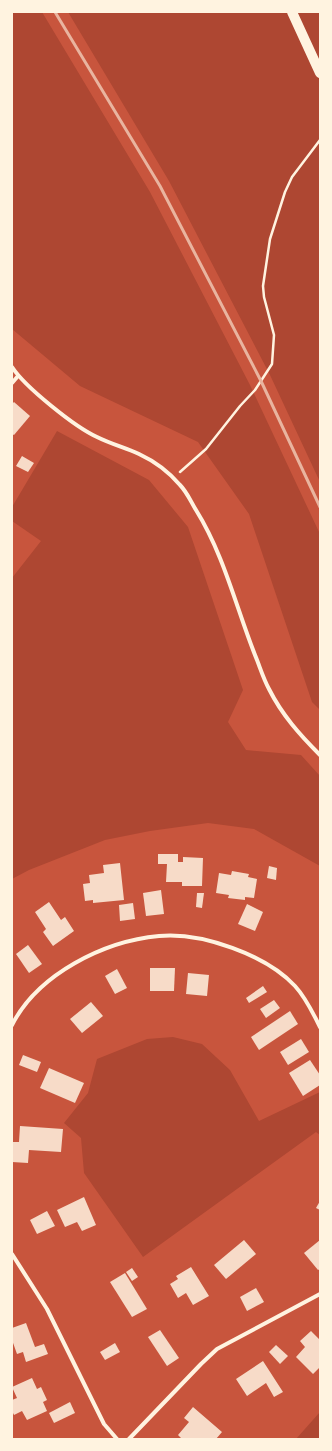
<svg xmlns="http://www.w3.org/2000/svg" width="332" height="1451" font-family="'Work Sans',sans-serif">
  <rect width="100%" height="100%" fill="#c8553d"/>
  <!-- green -->
  <g fill="#ae4732">
    <path d="M 12,12 L 42,12 L 150,192 L 250,385 L 320,534 L 320,710 L 312,702 L 249,514 L 198,442 L 80,386 L 12,329 Z"/>
    <path d="M 68,12 L 320,12 L 320,482 L 270,375 L 169,181 Z"/>
    <path d="M 57,431 L 149,480 L 188,527 L 243,690 L 228,722 L 246,750 L 301,755 L 320,776 L 320,866 L 254,829 L 208,823 L 150,831 L 105,840 L 29,870 L 12,879 L 12,578 L 41,541 L 12,521 L 12,507 Z"/>
    <path d="M 173,1037 L 202,1044 L 230,1070 L 259,1121 L 320,1092 L 320,1135 L 316,1132 L 143,1257 L 84,1173 L 81,1138 L 64,1123 L 88,1093 L 97,1059 L 147,1039 Z"/>
    <path d="M 320,1412 L 320,1439 L 296,1439 Z"/>
  </g>
  <!-- building -->
  <g fill="#f7dbc8">
    <path d="M 14,402 L 30,416 L 14,435 L 12,434 L 12,404 Z"/>
    <path d="M 22,456 L 34,463 L 28,472 L 16,466 Z"/>
    <path d="M 158,854 L 178,854 L 178,862 L 183,862 L 183,857 L 203,858 L 202,886 L 182,886 L 182,882 L 166,882 L 167,864 L 158,864 Z"/>
    <path d="M 120,863 L 124,900 L 93,903 L 93,900 L 85,901 L 83,884 L 90,883 L 89,875 L 104,873 L 103,865 Z"/>
    <path d="M 269,866 L 277,868 L 276,880 L 267,878 Z"/>
    <path d="M 232,871 L 249,874 L 248,877 L 257,879 L 254,898 L 245,897 L 245,900 L 228,898 L 229,895 L 216,893 L 219,873 L 231,875 Z"/>
    <path d="M 161,890 L 164,914 L 146,916 L 143,893 Z"/>
    <path d="M 197,893 L 204,893 L 202,908 L 196,907 Z"/>
    <path d="M 49,902 L 61,920 L 65,917 L 74,931 L 53,946 L 43,932 L 46,929 L 35,912 Z"/>
    <path d="M 133,903 L 135,919 L 120,921 L 119,905 Z"/>
    <path d="M 247,904 L 263,912 L 255,931 L 238,924 Z"/>
    <path d="M 28,945 L 42,964 L 29,973 L 16,954 Z"/>
    <path d="M 150,968 L 175,968 L 174,991 L 150,991 Z"/>
    <path d="M 117,969 L 127,988 L 115,994 L 105,976 Z"/>
    <path d="M 188,973 L 209,975 L 207,996 L 186,994 Z"/>
    <path d="M 263,986 L 267,992 L 249,1003 L 246,998 Z"/>
    <path d="M 274,1000 L 280,1008 L 266,1018 L 260,1009 Z"/>
    <path d="M 91,1002 L 103,1016 L 82,1033 L 70,1019 Z"/>
    <path d="M 290,1011 L 298,1024 L 259,1050 L 251,1037 Z"/>
    <path d="M 301,1039 L 309,1052 L 288,1065 L 280,1052 Z"/>
    <path d="M 23,1055 L 41,1062 L 37,1072 L 19,1065 Z"/>
    <path d="M 310,1060 L 320,1075 L 320,1085 L 303,1096 L 289,1073 Z"/>
    <path d="M 49,1068 L 84,1083 L 75,1103 L 40,1088 Z"/>
    <path d="M 20,1126 L 63,1129 L 61,1152 L 29,1150 L 28,1163 L 12,1162 L 12,1142 L 19,1142 Z"/>
    <path d="M 84,1197 L 96,1225 L 82,1231 L 77,1222 L 65,1227 L 57,1210 Z"/>
    <path d="M 320,1201 L 320,1210 L 316,1208 Z"/>
    <path d="M 47,1211 L 55,1226 L 37,1234 L 30,1220 Z"/>
    <path d="M 244,1240 L 256,1254 L 226,1279 L 214,1265 Z"/>
    <path d="M 320,1240 L 320,1269 L 318,1270 L 304,1253 Z"/>
    <path d="M 191,1267 L 209,1296 L 193,1305 L 186,1293 L 178,1298 L 170,1284 L 178,1279 L 176,1276 Z"/>
    <path d="M 132,1268 L 138,1277 L 132,1281 L 126,1272 Z"/>
    <path d="M 125,1273 L 147,1309 L 132,1317 L 110,1282 Z"/>
    <path d="M 256,1288 L 264,1302 L 247,1311 L 240,1297 Z"/>
    <path d="M 26,1323 L 35,1347 L 44,1344 L 48,1354 L 26,1362 L 23,1352 L 17,1354 L 12,1340 L 12,1328 Z"/>
    <path d="M 160,1330 L 179,1358 L 167,1366 L 148,1337 Z"/>
    <path d="M 311,1331 L 320,1340 L 320,1367 L 313,1374 L 296,1357 L 305,1347 L 300,1341 Z"/>
    <path d="M 115,1343 L 120,1352 L 105,1360 L 100,1352 Z"/>
    <path d="M 276,1345 L 288,1356 L 280,1364 L 269,1352 Z"/>
    <path d="M 263,1361 L 283,1392 L 274,1397 L 266,1383 L 247,1396 L 236,1379 Z"/>
    <path d="M 32,1378 L 37,1389 L 41,1387 L 47,1400 L 43,1402 L 47,1411 L 27,1420 L 22,1411 L 14,1415 L 12,1411 L 12,1400 L 17,1398 L 12,1387 Z"/>
    <path d="M 70,1402 L 75,1413 L 54,1423 L 49,1413 Z"/>
    <path d="M 193,1407 L 222,1432 L 216,1439 L 208,1438 L 206,1439 L 182,1439 L 178,1435 L 189,1422 L 184,1418 Z"/>
  </g>
  <g fill="none" stroke-linecap="round" stroke-linejoin="round">
    <!-- path -->
    <path stroke="#fff3e0" stroke-width="2.5" d="M 180,472 L 206,449 L 240,406 L 255,390 L 272,364 L 274,335 L 264,297 L 263,286 L 270,239 L 285,192 L 292,177 L 320,140"/>
    <!-- minor -->
    <g stroke="#fff3e0" stroke-width="4">
      <path d="M 12,367 C 25,387 75,427 97,437 C 111,444 126,448 139,454 C 154,461 169,472 180,485 C 187,492 191,502 196,510 C 224,555 236,607 255,655 C 260,667 263,678 269,689 C 282,715 300,735 320,755"/>
      <path d="M 12,383 L 18,376"/>
      <path d="M 12,1025 C 38,974 104,941 159,936 C 202,932 266,955 295,986 C 306,998 313,1013 320,1027"/>
      <path d="M 12,1254 L 47,1309 L 104,1424 L 117,1439"/>
      <path d="M 129,1439 L 201,1364 L 217,1349 L 320,1294"/>
    </g>
    <!-- primary -->
    <path stroke="#fff3e0" stroke-width="10" d="M 292,12 L 320,73"/>
    <!-- rail -->
    <path stroke="#e9b49f" stroke-width="3" d="M 55,12 L 160,186 L 261,381 L 320,507"/>
  </g>
  <!-- border -->
  <rect width="332" height="1451" fill="none" stroke="#fff3e0" stroke-width="26"/>
</svg>
